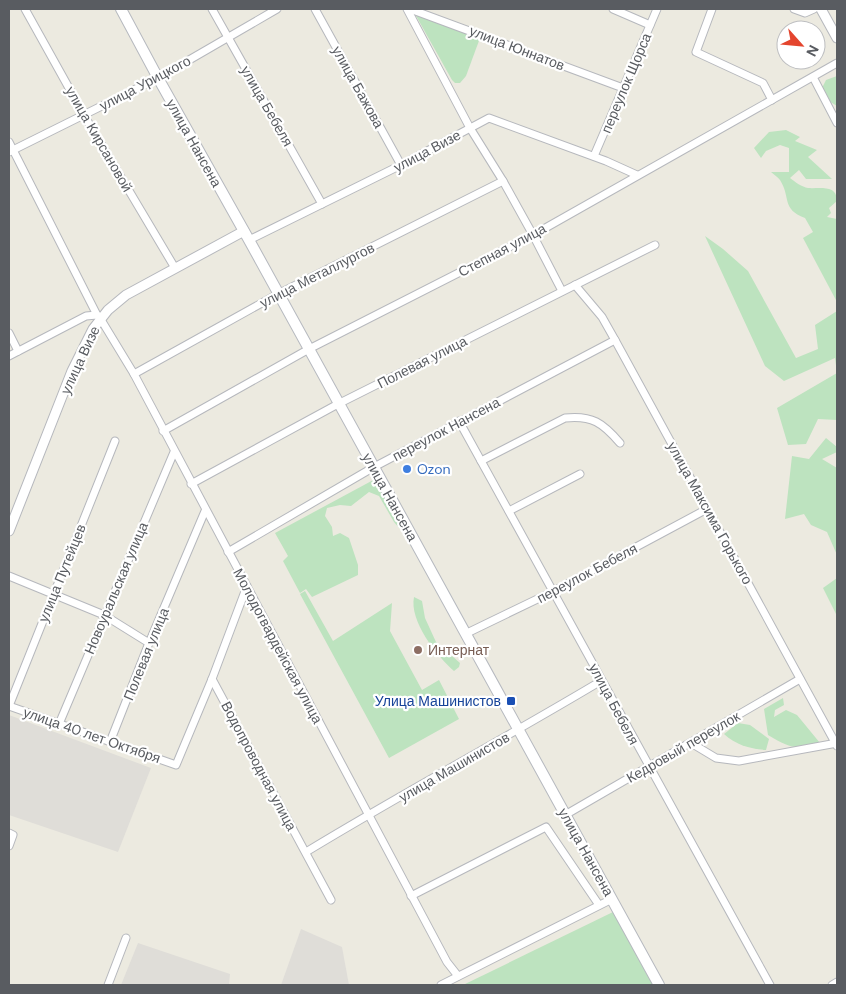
<svg xmlns="http://www.w3.org/2000/svg" width="846" height="994" font-family="'DM Sans',sans-serif">
  <rect width="100%" height="100%" fill="#eceae0"/>
  <!-- industrial -->
  <g fill="#dfddd8">
    <path d="M 9,715 L 151,768 L 118,852 L 9,815 Z"/>
    <path d="M 301,929 L 342,947 L 349,985 L 281,985 Z"/>
    <path d="M 138,943 L 230,974 L 229,985 L 121,985 Z"/>
  </g>
  <!-- green -->
  <g fill="#bde3bf">
    <path d="M 415,14 L 480,38 L 466,76 L 460,83 L 455,83 L 452,80 Z"/>
    <path d="M 837,76 L 837,106 L 827,100 L 822,88 L 826,80 Z"/>
    <path d="M 786,130 L 800,137 L 795,141 L 817,150 L 808,157 L 832,179 L 806,179 L 799,170 L 790,178 C 795,182 802,187 808,188 C 819,189 837,184 837,201 L 829,208 L 831,213 L 827,217 L 837,219 L 837,246 L 836,247 L 837,247 L 837,302 L 803,238 L 813,232 L 805,218 C 781,209 791,197 780,180 C 778,177 774,175 771,172 L 789,172 L 789,148 L 780,145 L 766,151 L 761,158 L 754,148 L 769,132 Z"/>
    <path d="M 705,236 L 723,249 L 748,271 L 796,358 L 818,349 L 815,325 L 837,311 L 837,420 L 818,419 L 806,444 L 788,445 L 777,408 L 837,373 L 835,358 L 784,381 L 765,366 Z"/>
    <path d="M 826,438 L 837,447 L 837,452 L 822,459 L 837,468 L 837,555 L 827,532 L 811,525 L 804,514 L 785,519 L 792,456 L 809,459 Z"/>
    <path d="M 377,478 L 405,529 L 400,529 L 394,522 L 379,496 L 369,492 L 351,506 L 340,505 L 327,508 L 325,516 L 332,527 L 333,536 L 340,533 L 349,538 L 358,565 L 358,575 L 312,597 L 306,589 L 300,593 L 283,561 L 288,556 L 275,533 Z"/>
    <path d="M 837,578 L 837,616 L 823,588 Z"/>
    <path d="M 305,591 L 333,641 L 392,603 L 390,631 L 422,690 L 439,680 L 459,719 L 389,758 L 300,594 Z"/>
    <path d="M 414,597 L 422,601 L 425,618 L 436,642 L 460,663 L 459,667 L 454,671 C 437,656 409,621 414,597 Z"/>
    <path d="M 783,698 L 784,705 L 775,710 L 774,717 L 786,710 L 797,715 L 820,743 C 793,749 792,749 768,735 L 764,709 Z"/>
    <path d="M 738,723 L 750,725 L 769,739 L 766,750 C 750,749 736,745 724,734 Z"/>
    <path d="M 613,912 L 654,985 L 463,985 Z"/>
  </g>
  <g fill="none" stroke-linecap="round" stroke-linejoin="round">
    <defs>
      <g id="minor">
        <path d="M 25,9 L 84,115 L 175,268"/>
        <path d="M 212,9 L 322,204"/>
        <path d="M 315,9 L 401,165"/>
        <path d="M 407,9 L 470,128 L 503,181 L 533,235 L 562,291"/>
        <path d="M 410,9 L 623,88"/>
        <path d="M 613,9 L 650,25"/>
        <path d="M 712,9 L 696,52 L 763,83 L 772,100"/>
        <path d="M 794,9 L 805,13 L 814,9"/>
        <path d="M 813,77 L 837,123"/>
        <path d="M 9,142 L 97,315"/>
        <path d="M 9,152 L 158,78 L 277,9"/>
        <path d="M 594,156 L 657,9"/>
        <path d="M 249,240 L 401,165 L 489,118 L 606,161 L 637,175"/>
        <path d="M 575,285 L 602,317 L 615,340 L 837,746"/>
        <path d="M 9,333 L 18,351"/>
        <path d="M 9,356 L 86,316 L 97,315 L 100,318 L 134,374 L 447,962 L 458,976"/>
        <path d="M 134,374 L 278,294 L 503,181"/>
        <path d="M 459,421 C 563,609 666,798 770,985"/>
        <path d="M 163,431 L 309,349 L 533,235 L 837,63"/>
        <path d="M 481,461 L 565,418 C 592,415 603,423 620,443"/>
        <path d="M 191,484 L 338,404 L 655,245"/>
        <path d="M 509,511 L 580,474"/>
        <path d="M 228,552 L 374,467 L 615,340"/>
        <path d="M 9,576 L 104,615 L 149,643"/>
        <path d="M 465,634 L 554,591 L 707,509"/>
        <path d="M 212,679 L 331,900"/>
        <path d="M 9,706 L 176,765 L 212,679 L 247,586"/>
        <path d="M 9,706 L 115,441"/>
        <path d="M 59,724 L 174,452"/>
        <path d="M 110,742 L 149,643 L 205,511"/>
        <path d="M 691,743 L 716,758 L 739,761 L 837,743"/>
        <path d="M 565,815 L 800,679"/>
        <path d="M 9,833 L 13,835 L 9,846"/>
        <path d="M 306,852 C 403,793 504,739 601,681"/>
        <path d="M 411,896 L 546,827 L 599,905"/>
        <path d="M 108,985 L 126,938"/>
        <path d="M 441,985 L 612,899"/>
        <path d="M 832,985 L 837,982"/>
      </g>
      <g id="tertiary">
        <path d="M 821,9 L 837,38"/>
        <path d="M 9,531 L 72,371 L 93,329 L 108,310 L 126,295 L 244,231"/>
      </g>
      <path id="secondary" d="M 121,9 L 158,78 L 249,240 L 659,985"/>
    </defs>
    <!-- minor casing -->
    <use href="#minor" stroke="#b6b8bd" stroke-width="9"/>
    <!-- tertiary casing -->
    <use href="#tertiary" stroke="#b6b8bd" stroke-width="11"/>
    <!-- secondary casing -->
    <use href="#secondary" stroke="#b6b9bf" stroke-width="12"/>
    <!-- minor -->
    <use href="#minor" stroke="#fff" stroke-width="7"/>
    <!-- tertiary -->
    <use href="#tertiary" stroke="#fff" stroke-width="9"/>
    <!-- secondary -->
    <use href="#secondary" stroke="#fff" stroke-width="10"/>
  </g>
  <!-- markers -->
  <circle fill="#3f7fe0" stroke="#fff" stroke-width="2" cx="407" cy="469" r="5"/>
  <circle fill="#8d6e63" stroke="#fff" stroke-width="2" cx="418" cy="650" r="5"/>
  <rect fill="#1a4fb4" stroke="#fff" stroke-width="2" x="506" y="696" width="10" height="10" rx="2.5"/>
  <g text-anchor="middle" stroke-width="4.5" stroke-linejoin="round" paint-order="stroke">
    <!-- street labels -->
    <g font-size="14" fill="#595c61" stroke="#fff">
      <text transform="translate(517 48) rotate(21)" y="5">улица Юннатов</text>
      <text transform="translate(145 83) rotate(-28)" y="5">улица Урицкого</text>
      <text transform="translate(626 83) rotate(-67)" y="5">переулок Щорса</text>
      <text transform="translate(358 87) rotate(61)" y="5">улица Бажова</text>
      <text transform="translate(267 106) rotate(60)" y="5">улица Бебеля</text>
      <text transform="translate(99 139) rotate(60)" y="5">улица Кирсановой</text>
      <text transform="translate(194 143) rotate(61)" y="5">улица Нансена</text>
      <text transform="translate(427 151) rotate(-28)" y="5">улица Визе</text>
      <text transform="translate(502 250) rotate(-28)" y="5">Степная улица</text>
      <text transform="translate(317 275) rotate(-27)" y="5">улица Металлургов</text>
      <text transform="translate(80 360) rotate(-65)" y="5">улица Визе</text>
      <text transform="translate(422 362) rotate(-27)" y="5">Полевая улица</text>
      <text transform="translate(446 429) rotate(-28)" y="5">переулок Нансена</text>
      <text transform="translate(390 497) rotate(61)" y="5">улица Нансена</text>
      <text transform="translate(710 513) rotate(61)" y="5">улица Максима Горького</text>
      <text transform="translate(62 573) rotate(-68)" y="5">улица Путейцев</text>
      <text transform="translate(587 573) rotate(-28)" y="5">переулок Бебеля</text>
      <text transform="translate(116 588) rotate(-67)" y="5">Новоуральская улица</text>
      <text transform="translate(278 646) rotate(62)" y="5">Молодогвардейская улица</text>
      <text transform="translate(146 654) rotate(-68)" y="5">Полевая улица</text>
      <text transform="translate(614 704) rotate(62)" y="5">улица Бебеля</text>
      <text transform="translate(92 735) rotate(19)" y="5">улица 40 лет Октября</text>
      <text transform="translate(683 747) rotate(-30)" y="5">Кедровый переулок</text>
      <text transform="translate(259 766) rotate(62)" y="5">Водопроводная улица</text>
      <text transform="translate(454 767) rotate(-30)" y="5">улица Машинистов</text>
      <text transform="translate(586 852) rotate(61)" y="5">улица Нансена</text>
    </g>
    <!-- shop labels -->
    <g font-size="14" fill="#366cbe" stroke="#fff" text-anchor="start">
      <text x="417" y="474">Ozon</text>
    </g>
    <!-- education labels -->
    <g font-size="14" fill="#785e54" stroke="#fff" text-anchor="start">
      <text x="428" y="655">Интернат</text>
    </g>
    <!-- transit labels -->
    <g font-size="14" fill="#164399" stroke="#fff" text-anchor="end">
      <text x="501" y="706">Улица Машинистов</text>
    </g>
  </g>
  <!-- border -->
  <rect width="846" height="994" fill="none" stroke="#595c61" stroke-width="20"/>
  <!-- north arrow -->
  <g transform="translate(801 45) rotate(117)"><circle r="24" fill="#ffffff" stroke="#bdbec0"/>
  <path d="M0-4L9 19L0 12L-9 19Z" fill="#e4452e"/>
  <text y="-8" font-size="14" font-weight="bold" text-anchor="middle" fill="#595c61">N</text>
  </g>
</svg>
